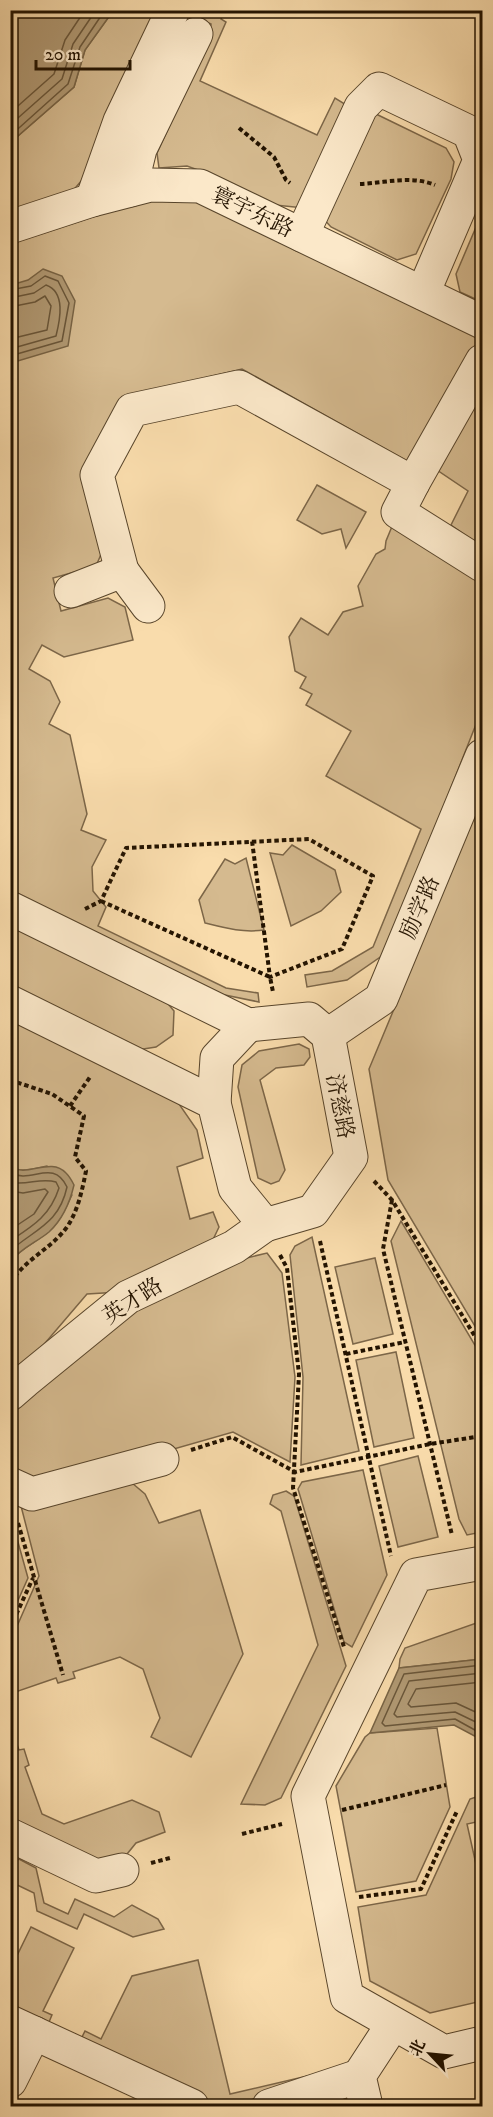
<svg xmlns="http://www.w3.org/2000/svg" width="493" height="2117" font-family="'IM FELL DW Pica','Noto Serif SC',serif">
  <rect width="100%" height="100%" fill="#f9dcac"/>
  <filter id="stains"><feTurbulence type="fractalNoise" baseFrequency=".00333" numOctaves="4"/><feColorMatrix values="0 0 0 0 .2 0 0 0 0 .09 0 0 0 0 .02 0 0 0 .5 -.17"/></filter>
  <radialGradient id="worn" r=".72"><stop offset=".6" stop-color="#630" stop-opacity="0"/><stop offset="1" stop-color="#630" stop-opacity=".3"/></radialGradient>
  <!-- green -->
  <g fill="#d5ba8f" stroke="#7c6648" stroke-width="1.5">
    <path d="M 113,11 L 162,11 L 99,160 L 71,193 L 11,214 L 11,142 L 74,87 L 85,50 Z"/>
    <path d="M 182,11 L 225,11 L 221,19 L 226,22 L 200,81 L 317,135 L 335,98 L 348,106 L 304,208 L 275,205 L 223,179 L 187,166 L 159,168 L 157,153 L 210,38 L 211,24 L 202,20 L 135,103 Z"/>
    <path d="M 376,114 L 446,148 L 454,162 L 451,179 L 416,254 L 397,260 L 331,227 L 320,215 L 365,121 Z"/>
    <path d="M 172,198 L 210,205 L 482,336 L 482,346 L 414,465 L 242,369 L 125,397 L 81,478 L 102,552 L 96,566 L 53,578 L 61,611 L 108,598 L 125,607 L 133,640 L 64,657 L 42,645 L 29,669 L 50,681 L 60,702 L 49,724 L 70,735 L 87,814 L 81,830 L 106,840 L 92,867 L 93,891 L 106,907 L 98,926 L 226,988 L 258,993 L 259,1002 L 220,994 L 11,891 L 10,244 L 144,200 Z"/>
    <path d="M 482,213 L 482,302 L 460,292 L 456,274 Z"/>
    <path d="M 482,384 L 482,547 L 451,525 L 468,491 L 434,468 Z"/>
    <path d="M 317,485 L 366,512 L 346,548 L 341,529 L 322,534 L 297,520 Z"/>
    <path d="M 393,524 L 482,575 L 482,709 L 386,953 L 347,980 L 307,987 L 305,975 L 332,971 L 373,947 L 421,829 L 326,776 L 351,731 L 306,705 L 312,694 L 300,688 L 306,677 L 295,671 L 289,637 L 301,618 L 328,635 L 343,612 L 363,606 L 358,586 L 376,554 L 385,549 L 386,541 Z"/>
    <path d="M 482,798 L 482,1338 L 388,1180 L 369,1069 Z"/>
    <path d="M 292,845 L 335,870 L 341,892 L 321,911 L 291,926 L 270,853 L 283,855 Z"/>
    <path d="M 246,858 L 264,930 C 243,933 225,928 205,923 L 199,900 L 225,859 L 235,864 Z"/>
    <path d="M 10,924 L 164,999 L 174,1011 L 173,1035 L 156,1047 L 137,1050 L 11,987 Z"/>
    <path d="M 11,1016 L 177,1101 L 197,1130 L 203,1158 L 177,1167 L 190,1219 L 213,1212 L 219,1227 L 209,1248 L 120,1292 L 87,1294 L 11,1383 L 11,1261 C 21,1248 37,1242 49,1231 C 60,1222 66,1207 72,1195 L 47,1166 C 35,1168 21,1174 11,1166 Z"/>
    <path d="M 299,1044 L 309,1049 L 310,1057 L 304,1065 L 276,1068 L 260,1080 L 285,1170 L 279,1181 L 271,1184 L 258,1178 L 238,1087 L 242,1065 L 259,1051 Z"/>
    <path d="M 401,1221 L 482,1357 L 482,1532 L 467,1535 L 459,1519 L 391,1241 Z"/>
    <path d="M 312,1237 L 359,1451 L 301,1465 L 303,1377 L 290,1255 L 295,1246 Z"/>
    <path d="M 267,1253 L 282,1273 L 295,1377 L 290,1462 L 233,1432 L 55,1483 L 11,1471 L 10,1407 L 109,1321 L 209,1267 Z"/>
    <path d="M 375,1258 L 393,1334 L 353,1344 L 335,1267 Z"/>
    <path d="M 396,1352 L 414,1438 L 374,1447 L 356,1360 Z"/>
    <path d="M 418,1456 L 438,1537 L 398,1547 L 379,1466 Z"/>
    <path d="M 363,1470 L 387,1575 L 352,1647 L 344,1642 L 298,1489 L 302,1482 Z"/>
    <path d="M 132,1483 L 145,1494 L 159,1523 L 200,1510 L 243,1654 L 191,1757 L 151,1737 L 160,1718 L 143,1669 L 120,1657 L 73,1672 L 75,1678 L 58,1683 L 56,1678 L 18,1691 L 11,1704 L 11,1640 L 39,1576 L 21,1506 Z"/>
    <path d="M 286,1491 L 294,1496 L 346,1666 L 281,1798 L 265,1805 L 241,1804 L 318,1645 L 281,1511 L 270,1504 L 273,1495 Z"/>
    <path d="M 11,1517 L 28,1578 L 11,1616 L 10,1616 Z"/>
    <path d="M 482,1621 L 482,1659 L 399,1668 L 400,1659 L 405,1648 Z"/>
    <path d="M 10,1725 L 19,1750 L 24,1749 L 29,1765 L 25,1767 L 42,1814 L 64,1824 L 132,1800 L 159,1812 L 165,1832 L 136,1843 L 123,1859 L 103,1866 L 11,1824 Z"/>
    <path d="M 437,1728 L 450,1807 L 416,1881 L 356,1892 L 336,1786 L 365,1737 L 370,1733 Z"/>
    <path d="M 476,1797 L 481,1821 L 467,1824 L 482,1891 L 482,2001 L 430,2013 L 370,1981 L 358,1907 L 426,1895 L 470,1799 Z"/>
    <path d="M 19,1859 L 36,1868 L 44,1903 L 68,1914 L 75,1899 L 114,1917 L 132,1905 L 158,1919 L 164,1929 L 133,1937 L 84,1914 L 77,1929 L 37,1911 L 34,1893 L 11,1882 L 11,1864 Z"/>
    <path d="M 31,1927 L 74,1948 L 43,2011 L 52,2015 L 46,2029 L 11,2012 L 10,1970 Z"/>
    <path d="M 198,1960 L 230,2094 L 333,2070 L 263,2096 L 231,2106 L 201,2100 L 78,2045 L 85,2031 L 101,2039 L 132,1976 Z"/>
  </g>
  <!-- water -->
  <g fill="#b09872" stroke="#786344" stroke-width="1.5">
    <path d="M 11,10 L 113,11 L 85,50 L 74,87 L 11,142 Z"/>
    <path d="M 43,269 L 62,276 L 75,301 L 68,346 L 11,363 L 11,285 L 28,280 Z"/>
    <path d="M 11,1166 C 26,1179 50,1156 66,1173 C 69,1176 72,1181 74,1185 C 70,1202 62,1220 49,1232 C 37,1242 21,1248 11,1261 Z"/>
    <path d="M 482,1659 L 482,1740 L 454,1725 L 370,1733 L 399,1668 Z"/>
  </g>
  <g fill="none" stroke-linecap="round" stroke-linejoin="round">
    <!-- shore -->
    <g stroke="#6a5639" stroke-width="1.5">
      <path d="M 10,113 L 54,74 L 65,40 L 85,10"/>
      <path d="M 10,125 L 62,79 L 73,44 L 96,10"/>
      <path d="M 10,136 L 68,84 L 80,47 L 105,10"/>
      <path d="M 10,290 L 31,286 L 45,276 L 58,281 L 69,303 L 62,341 L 10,356"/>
      <path d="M 10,298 L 34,293 L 46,285 C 66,292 60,320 56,336 L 10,349"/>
      <path d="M 10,307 L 35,302 L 45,296 L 51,306 L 47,330 L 10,339"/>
      <path d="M 10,1173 C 32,1184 53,1158 67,1187 C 59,1224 35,1229 10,1251"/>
      <path d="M 10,1182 C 26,1186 41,1177 56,1182 L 59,1188 C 50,1216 33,1226 10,1241"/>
      <path d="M 10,1191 L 23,1193 L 45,1189 L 48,1192 L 34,1214 L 10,1230"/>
      <path d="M 482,1665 L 404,1674 L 382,1723 L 385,1726 L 455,1719 L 482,1734"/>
      <path d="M 482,1673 L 409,1681 L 394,1714 L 397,1717 L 455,1712 L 482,1725"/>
      <path d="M 482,1682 L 416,1689 L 408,1704 L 411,1707 L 456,1703 L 482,1715"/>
    </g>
    <defs>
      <g id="minor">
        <path d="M 130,190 L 140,149 L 196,34"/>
        <path d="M 92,200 L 120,121 L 173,10"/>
        <path d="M 10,227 L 92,200 L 150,185 L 200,186 L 482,322"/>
        <path d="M 302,235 L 361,107 L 379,89 L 469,132 L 480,160 L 423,293"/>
        <path d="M 413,483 L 482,361"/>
        <path d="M 122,571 L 97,475 L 132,410 L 239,387 L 413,483 L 398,512 L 482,565"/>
        <path d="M 71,591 L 122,571 L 148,606"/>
        <path d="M 10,908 L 248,1025 L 309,1019 L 328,1035 L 351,1157 L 313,1211 L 265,1225 L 235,1188 L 214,1103 L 10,1002"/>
        <path d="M 328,1035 L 381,999 L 482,756"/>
        <path d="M 214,1103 L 217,1058 L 248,1025"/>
        <path d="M 10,1394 L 25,1381 L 128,1297 L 234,1247 L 265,1225"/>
        <path d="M 10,1484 L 32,1494 L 162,1459"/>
        <path d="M 482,1563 L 416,1575 L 308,1796 L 347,1997 L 444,2052 L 482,2043"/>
        <path d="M 10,1835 L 96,1876 L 122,1870"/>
        <path d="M 10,2022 L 192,2106"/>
        <path d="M 10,2081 L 34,2033"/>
        <path d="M 269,2106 L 359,2076"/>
        <path d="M 366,2106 L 359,2076 L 393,2024"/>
      </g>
    </defs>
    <!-- minor casing -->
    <use href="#minor" stroke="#58452b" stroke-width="35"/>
    <!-- path -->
    <g stroke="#231300" stroke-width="4" stroke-dasharray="4.5 3" stroke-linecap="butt">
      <path d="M 239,128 L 274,157 L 286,180 L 290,183"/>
      <path d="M 360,184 C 385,183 411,175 435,185"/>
      <path d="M 101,901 L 270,977 L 273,992"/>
      <path d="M 85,909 L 101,901 L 126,848 L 309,839 L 373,876 L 342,949 L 270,977 L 252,841"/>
      <path d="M 10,1080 L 52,1094 L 84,1116 L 75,1157 L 86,1171 C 82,1191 77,1216 63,1232 C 47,1251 23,1261 10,1284"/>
      <path d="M 70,1106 L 90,1077"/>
      <path d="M 374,1181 L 392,1200 L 482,1348"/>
      <path d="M 392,1200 L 383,1249 L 452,1535"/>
      <path d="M 320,1241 L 391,1556"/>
      <path d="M 280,1255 L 287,1268 L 299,1374 L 293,1488 L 344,1647"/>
      <path d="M 346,1354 L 405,1342"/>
      <path d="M 191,1450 L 232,1437 L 295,1472 L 430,1444 L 482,1436"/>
      <path d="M 18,1523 L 63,1675"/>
      <path d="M 10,1628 L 33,1578"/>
      <path d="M 342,1810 L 446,1785"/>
      <path d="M 242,1834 L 282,1824"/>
      <path d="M 151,1863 L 170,1858"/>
      <path d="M 359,1897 L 421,1889 L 457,1811"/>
    </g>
    <!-- minor -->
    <use href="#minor" stroke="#fbe8c9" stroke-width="33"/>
  </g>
  <g text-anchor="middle" stroke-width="4.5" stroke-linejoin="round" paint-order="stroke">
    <!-- street labels -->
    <g font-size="22" fill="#231300" stroke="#fbe8c9">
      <text transform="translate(253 211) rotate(26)" y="8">寰宇东路</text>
      <text transform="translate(419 907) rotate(-67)" y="8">励学路</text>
      <text transform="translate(341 1106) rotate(79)" y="8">济慈路</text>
      <text transform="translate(132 1300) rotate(-33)" y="8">英才路</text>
    </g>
  </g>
  <!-- margin -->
  <rect width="493" height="2117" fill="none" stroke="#f9dcac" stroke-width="36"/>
  <rect x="12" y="12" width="469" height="2093" fill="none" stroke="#231300" stroke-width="3"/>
  <rect x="18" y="18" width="457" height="2081" fill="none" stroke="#231300" stroke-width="1.5"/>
  <!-- north arrow -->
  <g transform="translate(430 2054) rotate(296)" stroke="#fbe8c9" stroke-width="4.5" paint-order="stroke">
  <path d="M0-4.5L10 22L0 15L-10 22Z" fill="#231300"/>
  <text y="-9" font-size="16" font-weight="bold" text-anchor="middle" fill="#231300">北</text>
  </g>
  <!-- scale -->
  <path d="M36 60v9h94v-9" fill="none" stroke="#231300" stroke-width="3"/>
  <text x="45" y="60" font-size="18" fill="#231300" stroke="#fbe8c9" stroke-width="4.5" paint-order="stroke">20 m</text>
  <rect width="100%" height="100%" filter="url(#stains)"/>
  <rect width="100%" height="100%" fill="url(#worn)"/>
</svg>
